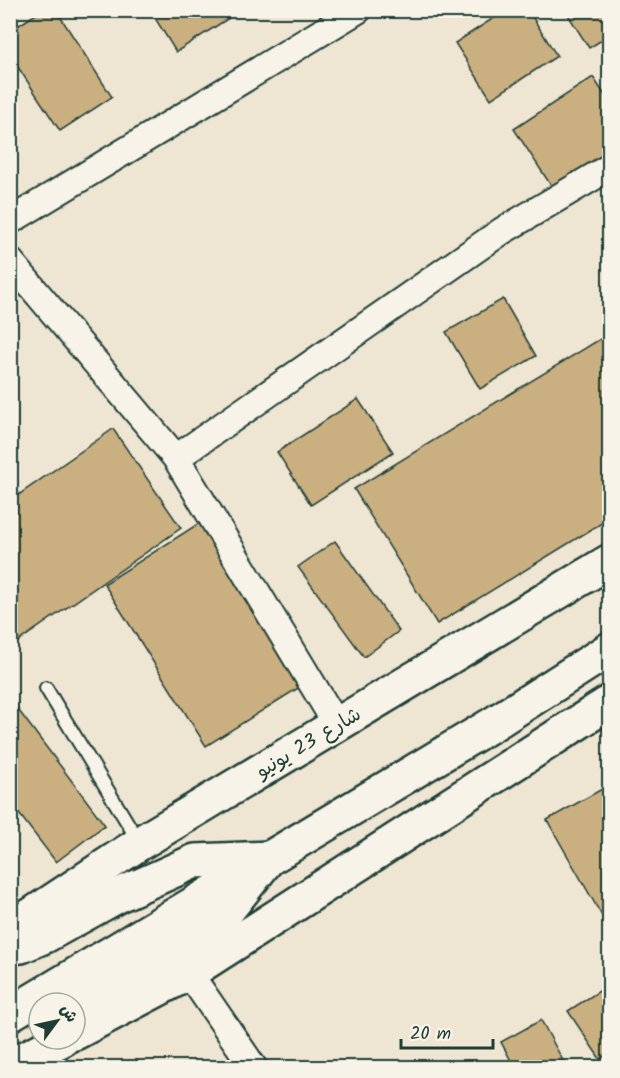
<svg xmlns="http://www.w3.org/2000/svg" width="620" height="1078" font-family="Kalam,'Playpen Sans Arabic',sans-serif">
  <rect width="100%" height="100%" fill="#eee5d3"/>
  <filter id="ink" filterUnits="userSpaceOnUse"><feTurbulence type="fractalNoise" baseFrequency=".0167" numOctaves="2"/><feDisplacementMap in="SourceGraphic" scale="12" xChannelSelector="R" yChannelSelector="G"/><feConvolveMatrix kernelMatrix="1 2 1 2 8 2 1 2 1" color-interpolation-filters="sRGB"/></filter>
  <g filter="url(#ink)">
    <!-- building -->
    <g fill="#caaf80" stroke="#1f3d34" stroke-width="1.5">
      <path d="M 42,10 L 56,10 L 112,97 L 60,131 L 10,55 L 10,31 Z"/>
      <path d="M 150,10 L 228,10 L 232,16 L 176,52 Z"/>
      <path d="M 506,10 L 528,10 L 557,56 L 491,99 L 455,43 Z"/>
      <path d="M 565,10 L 610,10 L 610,35 L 589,48 Z"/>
      <path d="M 593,77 L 610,103 L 610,154 L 554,190 L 514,129 Z"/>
      <path d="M 503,299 L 536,356 L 480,389 L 446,332 Z"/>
      <path d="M 610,333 L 610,518 L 437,624 L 354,489 Z"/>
      <path d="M 358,399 L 393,452 L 311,505 L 277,452 Z"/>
      <path d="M 113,429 L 181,528 L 10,647 L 10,501 Z"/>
      <path d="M 201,522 L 303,685 L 206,746 L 104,584 Z"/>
      <path d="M 335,541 L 399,631 L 364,657 L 298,567 Z"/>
      <path d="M 10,699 L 105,825 L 56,862 L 10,802 Z"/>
      <path d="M 602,789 L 610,801 L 610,930 L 547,820 Z"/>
      <path d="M 610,984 L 610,1053 L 600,1059 L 568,1011 Z"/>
      <path d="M 541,1020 L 567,1068 L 515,1068 L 501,1042 Z"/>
    </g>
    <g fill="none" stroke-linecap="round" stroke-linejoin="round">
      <defs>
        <path id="lane" d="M 46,688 L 139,842"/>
        <g id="street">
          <path d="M 10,221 L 358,10"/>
          <path d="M 10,261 L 176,458 L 337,725"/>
          <path d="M 176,458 L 502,231 L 610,167"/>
          <path d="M 189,973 L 254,1068"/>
        </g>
        <g id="secondary">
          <path d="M 10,929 L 140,843 L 610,561"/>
          <path d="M 10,947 L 21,946 L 45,936 L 119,895 L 195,861 L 269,858 L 222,917 L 75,1004"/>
          <path d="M 10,1014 L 493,724 L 610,649"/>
          <path d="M 75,1033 L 189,973 L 610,702"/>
          <path d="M 10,1066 L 63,1039"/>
        </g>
      </defs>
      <!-- lane casing -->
      <use href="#lane" stroke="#1f3d34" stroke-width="16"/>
      <!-- street casing -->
      <use href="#street" stroke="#1f3d34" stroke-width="30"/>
      <!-- secondary casing -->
      <use href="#secondary" stroke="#1f3d34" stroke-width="38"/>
      <!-- lane -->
      <use href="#lane" stroke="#f7f3e8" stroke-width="12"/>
      <!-- street -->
      <use href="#street" stroke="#f7f3e8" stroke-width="26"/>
      <!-- secondary -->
      <use href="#secondary" stroke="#f7f3e8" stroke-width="33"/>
    </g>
  </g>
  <g text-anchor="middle" stroke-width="5" stroke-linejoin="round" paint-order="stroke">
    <!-- street labels -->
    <g font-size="20" fill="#1f3d34" stroke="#f7f3e8">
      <text transform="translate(308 742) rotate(-31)" y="7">شارع 23 يونيو</text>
    </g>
  </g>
  <!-- margin -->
  <rect width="620" height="1078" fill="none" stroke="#f7f3e8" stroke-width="36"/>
  <rect x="18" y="18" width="584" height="1042" fill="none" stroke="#1f3d34" stroke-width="2" filter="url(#ink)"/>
  <!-- north arrow -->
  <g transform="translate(57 1021) rotate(57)"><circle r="28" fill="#f7f3e8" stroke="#a1aaa0" stroke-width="1.5"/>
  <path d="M0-4.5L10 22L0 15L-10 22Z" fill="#1f3d34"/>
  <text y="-9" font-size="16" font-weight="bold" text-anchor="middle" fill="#1f3d34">ش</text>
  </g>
  <!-- scale -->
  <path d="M401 1039v9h92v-9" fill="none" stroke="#1f3d34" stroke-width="3"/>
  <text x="410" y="1039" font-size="18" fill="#1f3d34" stroke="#f7f3e8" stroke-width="4.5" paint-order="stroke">20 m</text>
</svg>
